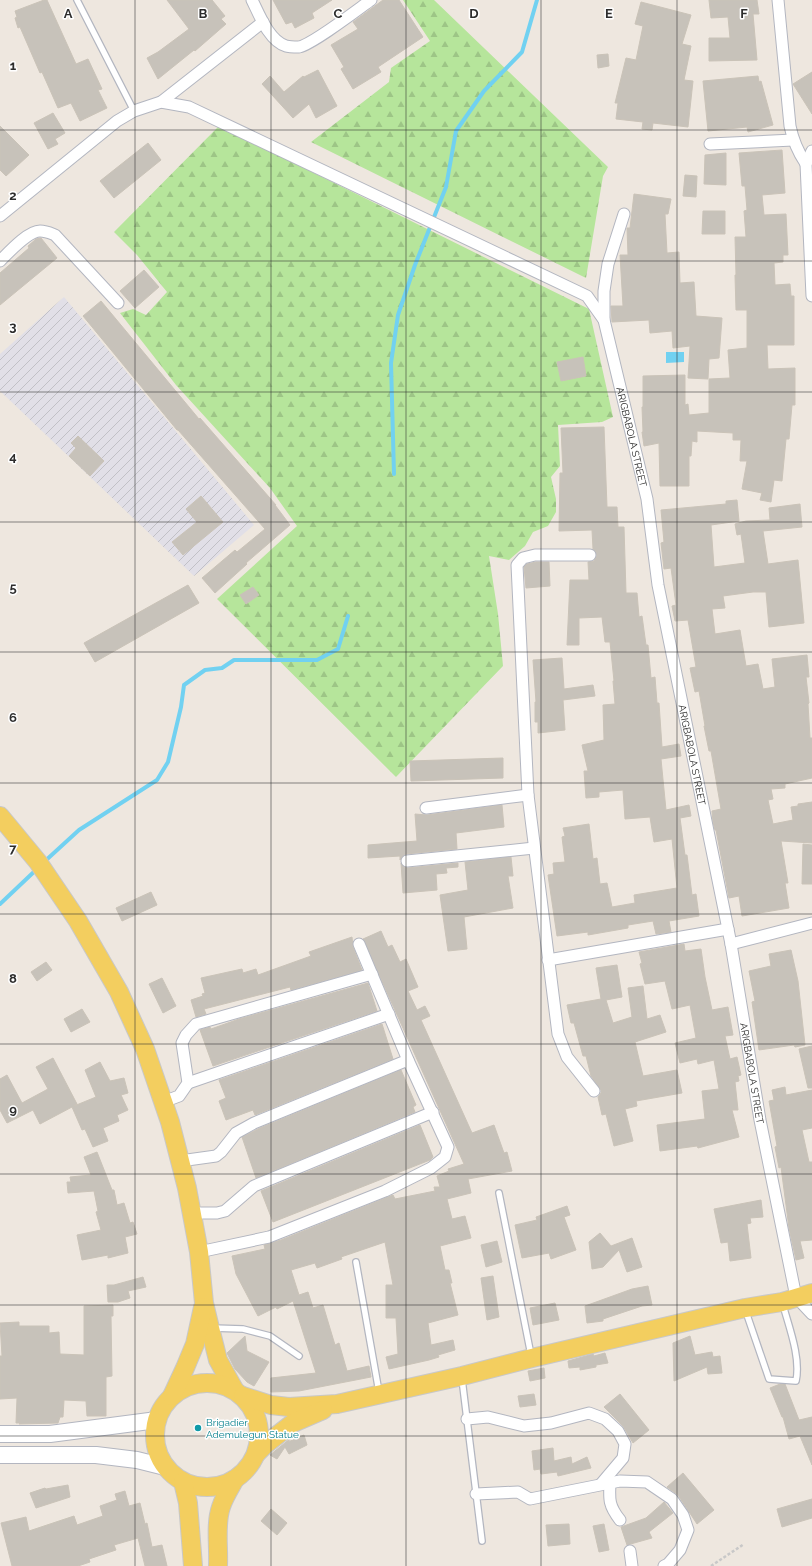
<svg xmlns="http://www.w3.org/2000/svg" width="812" height="1566" font-family="Raleway,sans-serif">
  <defs>
    <pattern id="industrial-furrows" width="10" height="10" patternUnits="userSpaceOnUse"><rect width="10" height="10" fill="#e1dfe7"/><path d="M-1 1l2-2M0 10L10 0M9 11l2-2" fill="none" stroke="#c1c0c6"/></pattern>
    <pattern id="forest-firs" width="22" height="20" patternUnits="userSpaceOnUse"><rect width="22" height="20" fill="#b6e59b"/><path d="M5 1l3.5 6h-7zM16 11l3.5 6h-7z" fill="#9dc586"/></pattern>
  </defs>
  <rect width="100%" height="100%" fill="#eee7df"/>
  <!-- industrial -->
  <path fill="url(#industrial-furrows)" d="M 64,297 L 254,525 L 194,576 L 0,391 L 0,354 Z"/>
  <!-- forest -->
  <g fill="url(#forest-firs)">
    <path d="M 403,0 L 434,0 L 608,167 L 603,176 L 586,278 L 311,142 L 389,82 L 391,68 L 430,41 Z"/>
    <path d="M 219,126 L 589,309 L 613,417 L 602,422 L 558,425 L 560,466 L 551,477 L 556,499 L 556,512 L 548,526 L 533,532 L 525,546 L 509,560 L 489,556 L 498,614 L 503,666 L 396,777 L 217,599 L 297,526 L 270,488 L 176,385 L 120,313 L 133,309 L 146,315 L 167,292 L 137,255 L 114,232 Z"/>
  </g>
  <!-- water -->
  <path fill="#71d1f1" d="M 666,352 L 684,352 L 684,362 L 666,363 Z"/>
  <g fill="none" stroke-linecap="round" stroke-linejoin="round">
    <!-- stream -->
    <g stroke="#71d1f1" stroke-width="4">
      <path d="M 394,474 L 391,363 L 398,315 L 415,265 L 446,187 L 456,131 L 484,91 L 522,52 L 537,0"/>
      <path d="M 44,862 L 79,830 L 157,780 L 168,762 L 181,707 L 184,685 L 205,670 L 222,668 L 234,660 L 317,660 L 338,649 L 348,616"/>
      <path d="M 0,904 L 38,868"/>
    </g>
  </g>
  <!-- building -->
  <g fill="#c7c2ba" stroke="#cac3b8">
    <path d="M 44,0 L 47,0 L 76,64 L 88,59 L 102,89 L 98,90 L 107,108 L 80,121 L 71,103 L 58,108 L 42,72 L 40,73 L 20,27 L 18,28 L 15,18 L 17,17 L 15,11 Z"/>
    <path d="M 167,0 L 212,0 L 225,16 L 221,19 L 226,24 L 195,51 L 194,50 L 158,79 L 147,58 L 158,52 L 189,29 Z"/>
    <path d="M 273,0 L 332,0 L 312,13 L 314,18 L 295,28 L 292,22 L 286,24 Z"/>
    <path d="M 383,0 L 399,0 L 423,37 L 378,67 L 381,72 L 353,89 L 341,69 L 344,67 L 331,45 L 358,29 L 353,22 Z"/>
    <path d="M 709,0 L 757,0 L 759,14 L 753,14 L 757,60 L 709,61 L 709,38 L 730,38 L 728,17 L 711,18 Z"/>
    <path d="M 641,2 L 691,15 L 682,44 L 691,46 L 684,80 L 693,81 L 688,127 L 653,123 L 652,130 L 642,129 L 643,122 L 616,119 L 618,103 L 615,103 L 626,58 L 636,60 L 643,26 L 635,24 Z"/>
    <path d="M 608,54 L 609,66 L 598,68 L 597,55 Z"/>
    <path d="M 318,70 L 337,106 L 316,118 L 309,104 L 293,118 L 262,84 L 270,76 L 284,92 L 303,76 L 304,77 Z"/>
    <path d="M 812,72 L 812,114 L 793,84 Z"/>
    <path d="M 758,76 L 759,82 L 761,81 L 773,125 L 748,132 L 747,127 L 708,131 L 703,81 Z"/>
    <path d="M 53,113 L 65,133 L 55,139 L 58,144 L 48,149 L 34,123 Z"/>
    <path d="M 0,126 L 29,155 L 6,176 L 0,170 Z"/>
    <path d="M 148,143 L 161,160 L 114,198 L 100,181 Z"/>
    <path d="M 782,150 L 785,193 L 762,195 L 764,215 L 786,214 L 788,255 L 783,255 L 783,262 L 774,263 L 775,285 L 790,284 L 791,296 L 794,296 L 794,345 L 767,345 L 768,369 L 795,368 L 795,405 L 792,405 L 789,439 L 786,439 L 782,481 L 774,480 L 771,502 L 760,500 L 762,493 L 742,489 L 747,461 L 740,461 L 741,440 L 733,440 L 733,433 L 697,431 L 697,442 L 692,441 L 691,456 L 689,456 L 689,486 L 660,486 L 659,443 L 644,446 L 642,432 L 643,432 L 642,407 L 643,407 L 643,376 L 685,375 L 685,405 L 688,404 L 689,415 L 709,413 L 709,379 L 730,378 L 728,350 L 747,348 L 747,310 L 736,310 L 735,275 L 736,275 L 735,237 L 746,237 L 744,211 L 747,210 L 745,186 L 742,186 L 739,153 Z"/>
    <path d="M 726,153 L 726,185 L 704,184 L 705,155 Z"/>
    <path d="M 685,175 L 697,176 L 696,197 L 683,196 Z"/>
    <path d="M 634,194 L 671,199 L 668,214 L 665,214 L 667,253 L 679,252 L 680,283 L 694,282 L 696,316 L 722,318 L 719,358 L 709,359 L 708,379 L 688,378 L 690,346 L 673,348 L 672,331 L 650,333 L 649,320 L 612,322 L 611,306 L 623,306 L 620,255 L 628,255 L 627,228 L 630,228 Z"/>
    <path d="M 703,211 L 725,211 L 725,234 L 702,234 Z"/>
    <path d="M 41,238 L 57,258 L 0,305 L 0,273 L 29,248 L 28,246 L 36,239 Z"/>
    <path d="M 144,270 L 159,287 L 135,308 L 120,291 Z"/>
    <path d="M 101,301 L 199,419 L 200,418 L 276,505 L 275,505 L 290,525 L 246,563 L 247,564 L 215,593 L 202,578 L 235,550 L 237,552 L 265,529 L 178,430 L 177,430 L 83,316 Z"/>
    <path d="M 583,357 L 586,376 L 561,381 L 557,362 Z"/>
    <path d="M 604,427 L 607,507 L 617,507 L 618,527 L 624,527 L 626,593 L 637,593 L 639,617 L 642,616 L 646,645 L 648,645 L 651,678 L 655,677 L 657,703 L 659,703 L 662,747 L 679,744 L 681,756 L 661,759 L 666,810 L 689,805 L 691,816 L 680,818 L 685,855 L 687,855 L 692,895 L 696,894 L 699,916 L 669,921 L 671,932 L 656,934 L 653,921 L 628,925 L 628,928 L 588,935 L 588,932 L 557,936 L 548,875 L 554,874 L 553,863 L 565,862 L 562,837 L 565,836 L 563,828 L 589,824 L 593,859 L 597,858 L 600,884 L 607,883 L 612,907 L 635,903 L 634,895 L 677,888 L 672,839 L 654,842 L 650,817 L 625,819 L 623,790 L 599,792 L 599,797 L 586,798 L 584,771 L 588,771 L 582,745 L 604,740 L 603,705 L 615,704 L 613,681 L 614,681 L 610,642 L 605,642 L 602,617 L 579,618 L 579,645 L 567,645 L 570,580 L 589,580 L 588,562 L 594,561 L 597,555 L 593,549 L 592,530 L 559,531 L 560,473 L 563,473 L 561,428 Z"/>
    <path d="M 78,436 L 104,461 L 90,476 L 69,456 L 76,448 L 71,443 Z"/>
    <path d="M 201,496 L 223,522 L 183,555 L 172,542 L 197,522 L 186,509 Z"/>
    <path d="M 737,500 L 739,521 L 711,525 L 714,567 L 745,563 L 741,534 L 737,535 L 735,524 L 746,521 L 770,520 L 769,508 L 800,504 L 802,527 L 763,531 L 768,564 L 798,560 L 804,623 L 769,627 L 766,592 L 753,592 L 723,596 L 725,608 L 712,609 L 715,634 L 740,630 L 746,666 L 758,664 L 763,689 L 775,687 L 772,659 L 807,655 L 809,677 L 806,677 L 809,703 L 808,704 L 810,738 L 812,738 L 812,778 L 785,784 L 785,788 L 771,789 L 773,799 L 768,800 L 773,824 L 793,820 L 791,807 L 798,806 L 798,804 L 812,802 L 812,843 L 781,841 L 788,883 L 785,883 L 789,908 L 742,916 L 739,896 L 729,898 L 716,830 L 715,830 L 713,822 L 712,811 L 721,809 L 711,751 L 709,751 L 704,726 L 705,726 L 699,691 L 695,692 L 690,668 L 696,667 L 688,620 L 675,621 L 672,606 L 676,605 L 671,568 L 664,569 L 661,543 L 664,542 L 661,510 L 726,504 L 726,501 Z"/>
    <path d="M 536,562 L 549,562 L 550,586 L 526,588 L 524,567 L 527,564 Z"/>
    <path d="M 188,585 L 199,603 L 95,662 L 84,643 Z"/>
    <path d="M 253,587 L 259,595 L 246,604 L 240,595 Z"/>
    <path d="M 562,658 L 564,689 L 593,685 L 595,696 L 563,700 L 565,730 L 538,733 L 538,722 L 535,722 L 535,702 L 536,702 L 533,660 Z"/>
    <path d="M 503,758 L 503,778 L 411,781 L 410,761 Z"/>
    <path d="M 502,805 L 504,827 L 456,833 L 457,849 L 406,854 L 403,856 L 400,860 L 400,856 L 368,858 L 368,845 L 417,841 L 415,814 L 427,815 Z"/>
    <path d="M 803,844 L 812,845 L 812,884 L 802,884 Z"/>
    <path d="M 511,857 L 513,876 L 508,876 L 513,908 L 464,917 L 467,949 L 448,951 L 440,895 L 468,890 L 465,862 Z"/>
    <path d="M 401,863 L 404,867 L 407,868 L 458,863 L 458,867 L 446,868 L 447,873 L 436,874 L 437,890 L 403,893 Z"/>
    <path d="M 151,892 L 157,905 L 122,921 L 116,908 Z"/>
    <path d="M 381,931 L 388,947 L 392,945 L 400,962 L 406,959 L 418,987 L 408,991 L 417,1010 L 425,1006 L 430,1016 L 421,1020 L 472,1133 L 494,1125 L 504,1153 L 507,1152 L 512,1171 L 468,1179 L 471,1193 L 447,1199 L 452,1219 L 465,1216 L 471,1238 L 440,1246 L 445,1270 L 449,1270 L 452,1283 L 450,1283 L 458,1315 L 428,1323 L 431,1345 L 453,1340 L 455,1350 L 438,1355 L 439,1357 L 429,1360 L 389,1369 L 386,1357 L 398,1354 L 396,1318 L 386,1318 L 386,1285 L 393,1285 L 385,1242 L 341,1257 L 342,1259 L 317,1268 L 315,1263 L 291,1270 L 299,1295 L 308,1292 L 313,1308 L 323,1305 L 335,1345 L 339,1343 L 347,1371 L 369,1366 L 371,1377 L 299,1391 L 271,1392 L 271,1378 L 316,1373 L 293,1301 L 277,1309 L 276,1307 L 258,1316 L 236,1274 L 232,1256 L 265,1249 L 264,1245 L 281,1240 L 393,1195 L 395,1199 L 435,1191 L 434,1187 L 440,1187 L 437,1176 L 449,1171 L 448,1169 L 464,1164 L 363,939 Z"/>
    <path d="M 352,937 L 353,947 L 362,970 L 291,990 L 290,987 L 204,1009 L 206,1014 L 196,1017 L 191,1000 L 203,996 L 202,994 L 205,993 L 201,978 L 242,969 L 243,973 L 256,969 L 258,975 L 311,956 L 309,952 Z"/>
    <path d="M 684,944 L 685,951 L 701,949 L 705,977 L 712,1010 L 728,1007 L 733,1035 L 725,1036 L 730,1059 L 737,1057 L 741,1075 L 738,1076 L 739,1081 L 735,1082 L 738,1110 L 732,1110 L 739,1137 L 698,1148 L 697,1146 L 660,1151 L 657,1125 L 705,1119 L 702,1091 L 719,1089 L 714,1060 L 698,1064 L 697,1059 L 680,1063 L 675,1043 L 696,1038 L 690,1005 L 672,1009 L 665,981 L 645,984 L 640,964 L 642,963 L 639,952 Z"/>
    <path d="M 791,950 L 798,981 L 805,1045 L 795,1047 L 794,1045 L 759,1050 L 752,1002 L 755,1001 L 749,971 L 771,966 L 769,954 Z"/>
    <path d="M 46,962 L 52,970 L 37,981 L 31,972 Z"/>
    <path d="M 617,965 L 622,997 L 606,1000 L 613,1023 L 632,1017 L 628,988 L 643,986 L 647,1019 L 660,1015 L 666,1032 L 635,1042 L 643,1076 L 677,1070 L 682,1093 L 636,1101 L 637,1106 L 625,1109 L 633,1141 L 614,1146 L 606,1114 L 602,1115 L 598,1097 L 601,1093 L 601,1090 L 591,1076 L 586,1056 L 583,1056 L 574,1023 L 571,1023 L 567,1005 L 601,999 L 596,968 Z"/>
    <path d="M 162,978 L 176,1006 L 163,1013 L 149,984 Z"/>
    <path d="M 368,983 L 377,1011 L 213,1066 L 200,1030 L 210,1027 L 211,1029 L 239,1019 Z"/>
    <path d="M 82,1009 L 90,1022 L 71,1032 L 64,1019 Z"/>
    <path d="M 382,1024 L 393,1059 L 255,1115 L 253,1110 L 226,1120 L 219,1101 L 226,1098 L 219,1080 Z"/>
    <path d="M 812,1046 L 812,1088 L 808,1088 L 799,1049 Z"/>
    <path d="M 53,1058 L 77,1104 L 74,1106 L 96,1097 L 85,1070 L 100,1062 L 110,1081 L 124,1078 L 128,1093 L 121,1095 L 128,1110 L 117,1115 L 119,1121 L 103,1128 L 108,1141 L 93,1147 L 85,1129 L 82,1130 L 72,1107 L 40,1124 L 33,1110 L 7,1123 L 0,1110 L 0,1079 L 7,1075 L 22,1103 L 48,1089 L 36,1067 Z"/>
    <path d="M 401,1070 L 416,1105 L 413,1107 L 415,1112 L 256,1178 L 242,1137 L 260,1128 Z"/>
    <path d="M 785,1087 L 786,1095 L 812,1090 L 812,1128 L 802,1130 L 809,1162 L 812,1162 L 812,1240 L 800,1241 L 804,1258 L 796,1260 L 789,1228 L 781,1167 L 779,1168 L 775,1147 L 777,1146 L 769,1101 L 774,1100 L 772,1090 Z"/>
    <path d="M 420,1125 L 433,1157 L 430,1160 L 273,1222 L 261,1191 Z"/>
    <path d="M 97,1152 L 112,1190 L 114,1190 L 117,1205 L 124,1203 L 130,1223 L 133,1222 L 137,1234 L 125,1237 L 128,1253 L 108,1258 L 108,1255 L 82,1260 L 77,1235 L 101,1230 L 96,1212 L 98,1211 L 94,1191 L 68,1193 L 67,1182 L 71,1182 L 70,1177 L 91,1175 L 84,1157 Z"/>
    <path d="M 761,1200 L 763,1217 L 750,1218 L 751,1223 L 747,1224 L 751,1258 L 730,1261 L 728,1242 L 721,1243 L 714,1209 Z"/>
    <path d="M 567,1206 L 570,1215 L 564,1217 L 576,1250 L 551,1259 L 549,1253 L 522,1258 L 515,1225 L 537,1220 L 536,1217 Z"/>
    <path d="M 600,1233 L 611,1246 L 632,1238 L 642,1267 L 627,1272 L 619,1250 L 603,1267 L 592,1269 L 589,1242 Z"/>
    <path d="M 497,1241 L 502,1262 L 486,1267 L 481,1245 Z"/>
    <path d="M 493,1276 L 499,1317 L 487,1320 L 481,1278 Z"/>
    <path d="M 143,1277 L 146,1287 L 128,1291 L 130,1298 L 118,1302 L 108,1302 L 107,1285 L 114,1285 Z"/>
    <path d="M 648,1286 L 652,1305 L 642,1306 L 603,1319 L 603,1321 L 587,1323 L 585,1306 L 632,1289 Z"/>
    <path d="M 555,1303 L 559,1320 L 533,1325 L 530,1308 Z"/>
    <path d="M 113,1305 L 113,1316 L 111,1316 L 112,1376 L 106,1377 L 106,1416 L 87,1416 L 86,1401 L 64,1400 L 63,1417 L 60,1417 L 58,1423 L 19,1424 L 20,1423 L 16,1423 L 17,1398 L 0,1399 L 0,1356 L 2,1356 L 0,1323 L 19,1322 L 19,1326 L 49,1326 L 49,1333 L 59,1332 L 60,1354 L 84,1355 L 84,1306 Z"/>
    <path d="M 245,1336 L 247,1351 L 269,1362 L 254,1386 L 247,1382 L 235,1369 L 227,1353 Z"/>
    <path d="M 690,1336 L 695,1355 L 712,1352 L 713,1357 L 720,1356 L 722,1373 L 708,1374 L 707,1367 L 674,1381 L 673,1343 Z"/>
    <path d="M 605,1353 L 608,1363 L 596,1365 L 596,1367 L 580,1370 L 580,1367 L 569,1368 L 568,1361 L 593,1354 L 594,1356 Z"/>
    <path d="M 544,1368 L 545,1378 L 530,1381 L 528,1371 Z"/>
    <path d="M 780,1384 L 785,1384 L 799,1420 L 812,1417 L 812,1465 L 800,1436 L 789,1439 L 783,1417 L 782,1417 L 770,1388 Z"/>
    <path d="M 534,1394 L 536,1405 L 520,1407 L 518,1396 Z"/>
    <path d="M 620,1394 L 649,1430 L 633,1443 L 623,1426 L 604,1407 Z"/>
    <path d="M 304,1435 L 307,1445 L 289,1454 L 285,1447 L 277,1459 L 270,1455 L 291,1438 L 288,1442 Z"/>
    <path d="M 553,1448 L 554,1461 L 571,1457 L 572,1464 L 587,1457 L 591,1468 L 558,1476 L 557,1472 L 541,1474 L 540,1469 L 534,1470 L 532,1451 Z"/>
    <path d="M 683,1473 L 714,1510 L 697,1524 L 678,1495 L 667,1487 Z"/>
    <path d="M 68,1485 L 70,1497 L 36,1508 L 30,1493 L 45,1488 L 46,1489 Z"/>
    <path d="M 125,1491 L 129,1506 L 140,1503 L 145,1524 L 147,1523 L 152,1547 L 162,1545 L 167,1566 L 145,1566 L 138,1538 L 114,1545 L 116,1550 L 89,1559 L 90,1562 L 78,1566 L 12,1566 L 1,1523 L 26,1517 L 29,1531 L 74,1516 L 77,1525 L 103,1516 L 100,1506 L 117,1500 L 115,1494 Z"/>
    <path d="M 812,1499 L 812,1518 L 782,1527 L 777,1509 Z"/>
    <path d="M 664,1502 L 673,1513 L 649,1532 L 652,1538 L 627,1545 L 621,1527 L 646,1518 Z"/>
    <path d="M 271,1509 L 287,1523 L 277,1535 L 261,1521 Z"/>
    <path d="M 569,1524 L 570,1544 L 548,1546 L 546,1525 Z"/>
    <path d="M 604,1524 L 609,1550 L 599,1552 L 593,1526 Z"/>
  </g>
  <g fill="none" stroke-linecap="round" stroke-linejoin="round">
    <defs>
      <g id="service">
        <path d="M 77,0 L 134,111"/>
        <path d="M 499,1193 L 531,1355"/>
        <path d="M 356,1262 L 379,1392"/>
        <path d="M 745,1309 L 769,1379 L 796,1381 C 801,1358 789,1327 783,1305"/>
        <path d="M 212,1328 L 243,1329 L 270,1336 L 299,1356"/>
        <path d="M 462,1379 L 482,1541"/>
      </g>
      <g id="minor">
        <path d="M 252,0 C 259,14 269,41 286,46 C 289,47 296,47 299,47 C 313,44 357,10 371,0"/>
        <path d="M 778,0 L 790,126 C 793,141 798,152 806,164"/>
        <path d="M 161,102 L 263,22"/>
        <path d="M 710,144 L 793,140"/>
        <path d="M 812,151 L 806,164 L 812,296"/>
        <path id="s1" d="M 624,214 L 608,264 L 604,291 L 604,320 L 647,499 L 658,585 L 731,944 L 760,1120 L 796,1297 L 812,1314"/>
        <path d="M 0,216 L 117,121 L 134,111 L 161,102 L 189,107 L 587,296 L 604,320"/>
        <path d="M 0,261 C 9,252 28,231 40,231 C 46,231 50,233 55,235 L 118,303"/>
        <path d="M 590,555 L 535,555 L 523,558 L 517,565 L 528,795 L 558,1034 L 567,1057 L 594,1091"/>
        <path d="M 426,808 L 528,795"/>
        <path d="M 407,861 L 534,848"/>
        <path d="M 731,944 L 812,923"/>
        <path d="M 548,960 L 728,929"/>
        <path d="M 188,1083 L 389,1014"/>
        <path d="M 163,1102 L 179,1096 L 188,1083 L 182,1043 L 186,1035 L 196,1024 L 372,974"/>
        <path d="M 180,1161 L 216,1156 L 221,1152 L 236,1133 L 254,1123 L 408,1060"/>
        <path d="M 192,1213 L 217,1213 L 225,1211 L 254,1186 L 433,1112"/>
        <path d="M 199,1252 L 269,1237 L 385,1191 L 431,1168 L 445,1157 L 448,1147 L 408,1060 L 359,944"/>
        <path d="M 467,1419 L 488,1417 L 524,1426 L 551,1423 L 589,1413 L 605,1419 L 618,1431 L 625,1444 L 623,1458 L 601,1484"/>
        <path d="M 610,1483 C 609,1500 609,1506 620,1520"/>
        <path d="M 476,1494 L 518,1492 L 530,1499 L 620,1481 L 647,1482 L 672,1499 L 683,1515 L 688,1530 L 680,1550 L 668,1564 L 664,1566"/>
        <path d="M 630,1551 L 632,1566"/>
      </g>
      <g id="secondary">
        <path d="M 0,1434 L 50,1434 L 157,1420"/>
        <path d="M 0,1455 L 96,1455 L 137,1460 L 165,1467"/>
      </g>
      <g id="primary">
        <path d="M 0,816 L 38,862 L 78,921 L 119,992 L 145,1049 L 170,1122 L 187,1188 L 199,1252 L 204,1303 L 210,1328 L 218,1360 L 234,1389"/>
        <circle cx="207" cy="1435" r="52"/>
        <path d="M 172,1396 L 185,1368 L 195,1344 L 203,1307"/>
        <path d="M 243,1396 L 271,1405 L 289,1407 L 337,1404 L 462,1376 L 532,1358 L 745,1308 L 782,1302 L 812,1293"/>
        <path d="M 256,1454 L 266,1444 L 293,1423 L 323,1410"/>
        <path d="M 183,1482 L 188,1503 L 193,1566"/>
        <path d="M 218,1566 C 219,1547 215,1524 221,1507 C 224,1497 230,1488 235,1479"/>
      </g>
    </defs>
    <!-- service casing -->
    <use href="#service" stroke="#b3b6c0" stroke-width="8"/>
    <!-- minor casing -->
    <use href="#minor" stroke="#b3b6c0" stroke-width="13"/>
    <!-- secondary casing -->
    <use href="#secondary" stroke="#b3b6c0" stroke-width="18"/>
    <!-- primary casing -->
    <use href="#primary" stroke="#c8c8c8" stroke-width="20"/>
    <!-- path -->
    <path stroke="#c8c8c8" stroke-width="2.5" stroke-dasharray="3 2" stroke-linecap="butt" d="M 711,1566 L 744,1544"/>
    <!-- service -->
    <use href="#service" stroke="#fff" stroke-width="5.5"/>
    <!-- minor -->
    <use href="#minor" stroke="#fff" stroke-width="11"/>
    <!-- secondary -->
    <use href="#secondary" stroke="#fff" stroke-width="16"/>
    <!-- primary -->
    <use href="#primary" stroke="#f3ce5f" stroke-width="18"/>
  </g>
  <!-- grid -->
  <path fill="none" stroke="#2d2d2d" stroke-width="1" stroke-opacity="0.55" d="M 135,0 L 135,1566M 271,0 L 271,1566M 406,0 L 406,1566M 541,0 L 541,1566M 677,0 L 677,1566M 0,130 L 812,130M 0,261 L 812,261M 0,392 L 812,392M 0,522 L 812,522M 0,652 L 812,652M 0,783 L 812,783M 0,914 L 812,914M 0,1044 L 812,1044M 0,1174 L 812,1174M 0,1305 L 812,1305M 0,1436 L 812,1436"/>
  <!-- markers -->
  <circle fill="#0f9aa8" stroke="#fff" stroke-width="1.5" cx="198" cy="1428" r="4"/>
  <g text-anchor="middle" stroke-width="3" stroke-linejoin="round" paint-order="stroke">
    <!-- street labels -->
    <g font-size="10" fill="#2d2d2d" stroke="#fff">
      <text dy="4" stroke="none"><textPath href="#s1" startOffset="229">ARIGBABOLA STREET</textPath></text>
      <text dy="4" stroke="none"><textPath href="#s1" startOffset="553">ARIGBABOLA STREET</textPath></text>
      <text dy="4" stroke="none"><textPath href="#s1" startOffset="877">ARIGBABOLA STREET</textPath></text>
    </g>
    <!-- culture labels -->
    <g font-size="10" fill="#0d838f" stroke="#fff" text-anchor="start">
      <text x="206" y="1426">Brigadier<tspan x="206" dy="12">Ademulegun Statue</tspan></text>
    </g>
  </g>
  <g font-size="13" text-anchor="middle" font-weight="bold" fill="#2d2d2d" stroke="#fff" stroke-width="3" stroke-linejoin="round" paint-order="stroke">
    <text x="68" y="18">A</text>
    <text x="203" y="18">B</text>
    <text x="338" y="18">C</text>
    <text x="474" y="18">D</text>
    <text x="609" y="18">E</text>
    <text x="744" y="18">F</text>
    <text x="13" y="70">1</text>
    <text x="13" y="200">2</text>
    <text x="13" y="331">3</text>
    <text x="13" y="461">4</text>
    <text x="13" y="592">5</text>
    <text x="13" y="722">6</text>
    <text x="13" y="853">7</text>
    <text x="13" y="983">8</text>
    <text x="13" y="1114">9</text>
  </g>
</svg>
